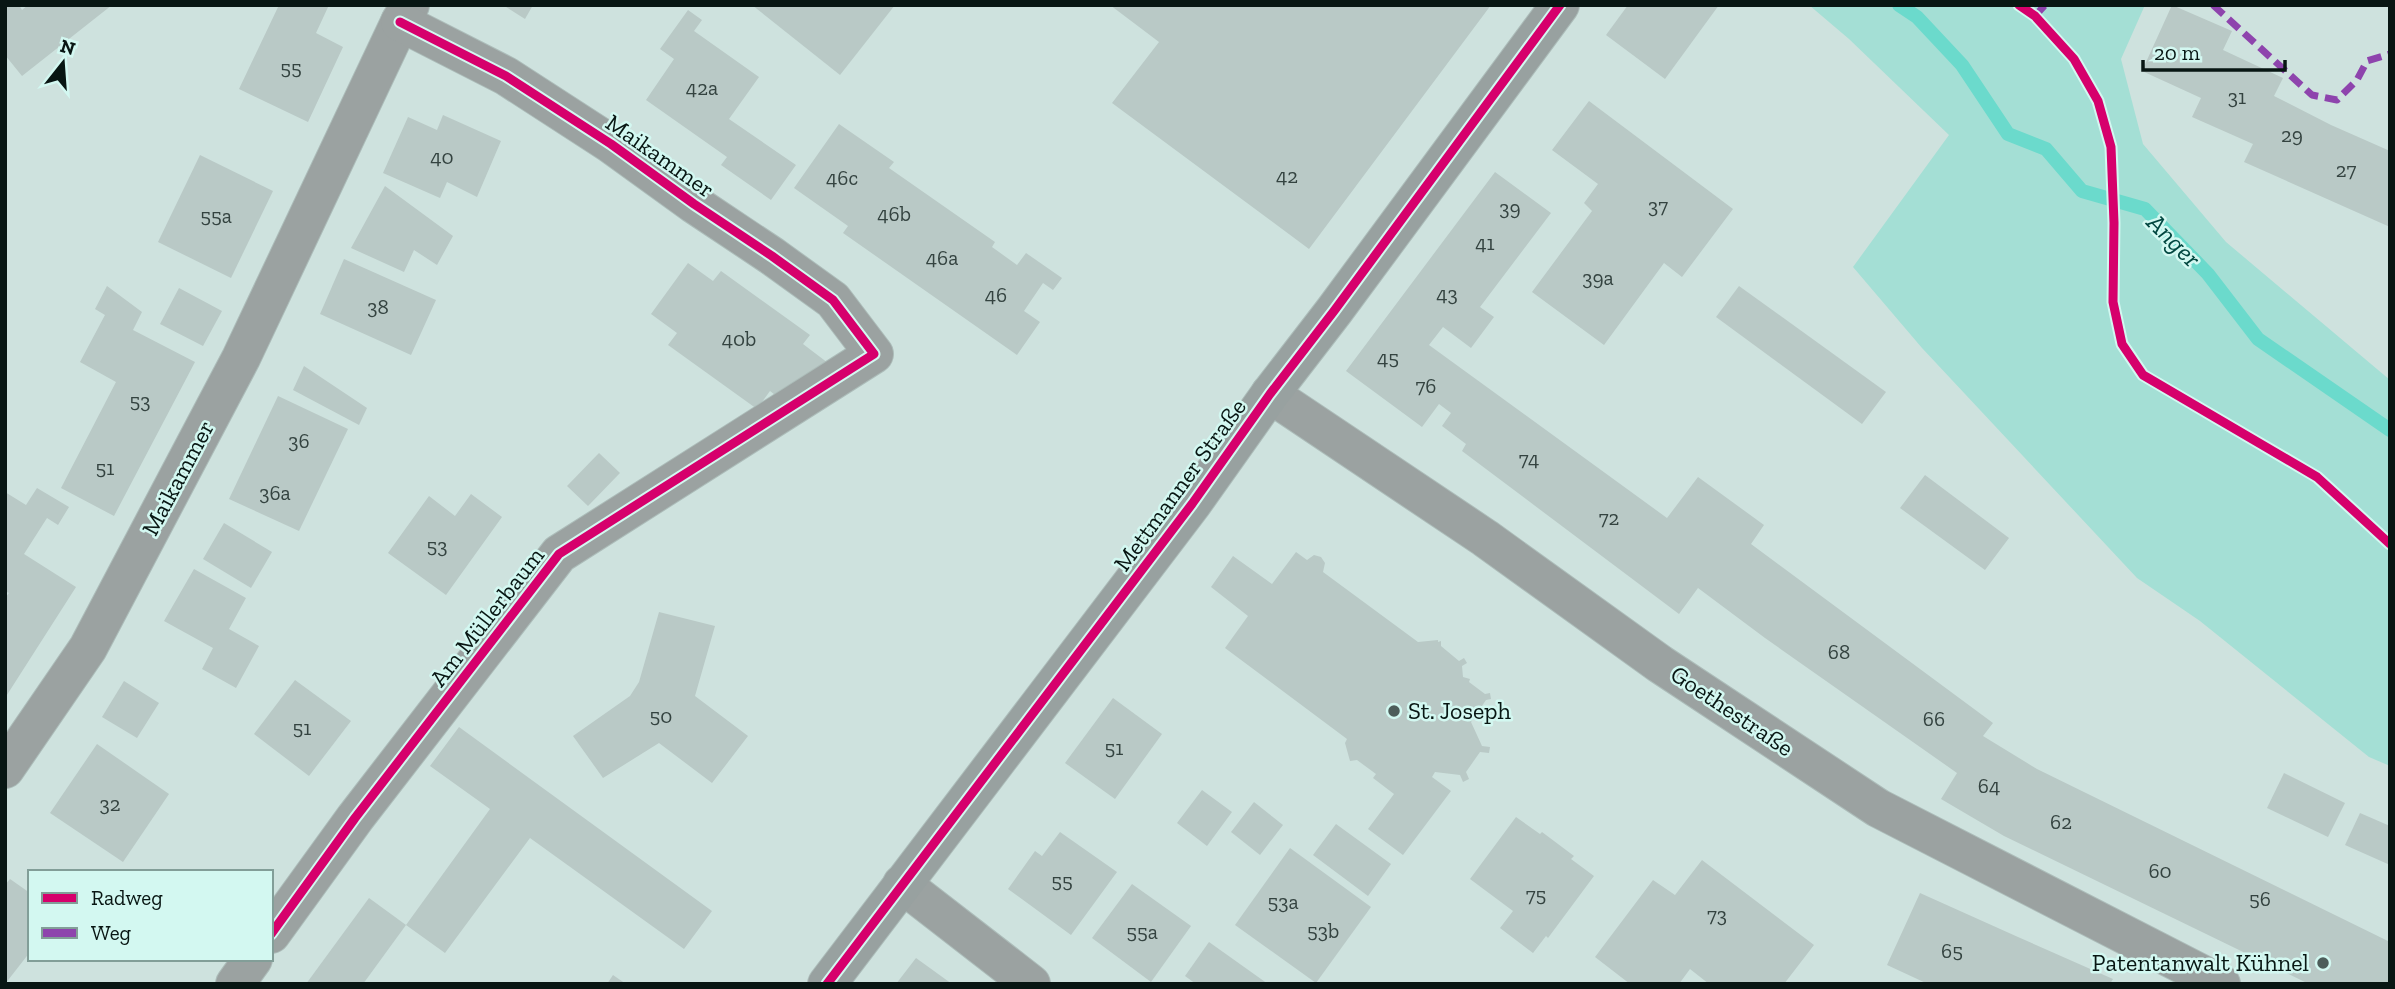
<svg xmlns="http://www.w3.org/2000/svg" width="2395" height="989" font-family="'Zilla Slab',serif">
  <rect width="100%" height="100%" fill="#cee2de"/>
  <!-- green -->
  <path fill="#a4dfd5" d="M 1809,5 L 2145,5 L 2121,59 L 2143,144 L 2226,242 L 2390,380 L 2390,766 L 2369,757 L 2200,621 L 2137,578 L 1922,348 L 1853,267 L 1949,135 L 1849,39 Z"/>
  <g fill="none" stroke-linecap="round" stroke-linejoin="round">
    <!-- stream -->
    <path stroke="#6bdacc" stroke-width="14" d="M 1899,5 L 1917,17 L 1962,65 L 2008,134 L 2046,149 L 2082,191 L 2145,209 L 2208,274 L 2258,339 L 2390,430"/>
  </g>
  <!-- building -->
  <g fill="#b9c9c6">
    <path d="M 5,5 L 19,5 L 22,10 L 28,5 L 112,5 L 22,76 L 5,55 Z"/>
    <path d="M 279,5 L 329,5 L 316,33 L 343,47 L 308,122 L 239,89 Z"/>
    <path d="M 503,5 L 533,5 L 525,19 Z"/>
    <path d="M 752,5 L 895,5 L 840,75 Z"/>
    <path d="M 1110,5 L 1491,5 L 1309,249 L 1112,103 L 1159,42 Z"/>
    <path d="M 1628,5 L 1719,5 L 1665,79 L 1606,35 Z"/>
    <path d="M 2172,5 L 2232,31 L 2223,50 L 2283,78 L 2274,96 L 2331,125 L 2390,151 L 2390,227 L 2244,162 L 2253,144 L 2192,117 L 2201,98 L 2142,71 Z"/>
    <path d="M 688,10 L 702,20 L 694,31 L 759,77 L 729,119 L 796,165 L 771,200 L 721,165 L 727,157 L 646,100 L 674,59 L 660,49 Z"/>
    <path d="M 1589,101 L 1733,209 L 1682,277 L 1664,263 L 1604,345 L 1532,292 L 1592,211 L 1584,203 L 1598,184 L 1552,150 Z"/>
    <path d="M 443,115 L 501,141 L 477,197 L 447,182 L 440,198 L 383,173 L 408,117 L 437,130 Z"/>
    <path d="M 839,124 L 894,162 L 889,168 L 995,242 L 992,247 L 1017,265 L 1026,253 L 1062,278 L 1053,290 L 1043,283 L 1024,311 L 1040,322 L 1017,355 L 843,233 L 848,226 L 794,188 Z"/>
    <path d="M 200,155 L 273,191 L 231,278 L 158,242 Z"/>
    <path d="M 1495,172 L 1551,213 L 1480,307 L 1494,317 L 1471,348 L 1443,327 L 1429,345 L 1667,518 L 1698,477 L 1764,525 L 1751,544 L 1993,723 L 1983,736 L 2037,769 L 2390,942 L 2390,984 L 2309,984 L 2004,836 L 1941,799 L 1957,773 L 1765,638 L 1698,588 L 1679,614 L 1462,451 L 1466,444 L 1442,426 L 1451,413 L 1439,404 L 1422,427 L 1346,371 Z"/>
    <path d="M 385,186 L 453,236 L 437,265 L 414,250 L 404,272 L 351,248 Z"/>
    <path d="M 344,259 L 436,300 L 411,355 L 320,314 Z"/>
    <path d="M 688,263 L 713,281 L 721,271 L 810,335 L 803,344 L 828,363 L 779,398 L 770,391 L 757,409 L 668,345 L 677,333 L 651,314 Z"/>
    <path d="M 107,286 L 142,312 L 133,330 L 195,362 L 114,516 L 61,488 L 116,382 L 80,362 L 105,315 L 95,309 Z"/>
    <path d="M 1739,286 L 1886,392 L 1862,424 L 1716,317 Z"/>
    <path d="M 179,288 L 222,311 L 203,346 L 160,324 Z"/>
    <path d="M 304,366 L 367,408 L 359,425 L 293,390 Z"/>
    <path d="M 278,396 L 348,429 L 299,531 L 229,499 Z"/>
    <path d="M 599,453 L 620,473 L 588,506 L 567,486 Z"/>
    <path d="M 1925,475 L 2009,538 L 1985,570 L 1900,508 Z"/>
    <path d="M 37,488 L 69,507 L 58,525 L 47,518 L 24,554 L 76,587 L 5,698 L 5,598 L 9,593 L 5,591 L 5,492 L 26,505 Z"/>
    <path d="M 471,494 L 502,517 L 446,595 L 388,553 L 429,496 L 455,516 Z"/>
    <path d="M 224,523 L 272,552 L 251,588 L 203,559 Z"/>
    <path d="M 1296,552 L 1307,560 L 1314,555 L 1321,557 L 1325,563 L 1323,572 L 1418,642 L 1438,640 L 1438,642 L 1441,641 L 1441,646 L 1459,661 L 1464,658 L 1467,663 L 1462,666 L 1463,677 L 1470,679 L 1469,682 L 1485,694 L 1490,693 L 1491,699 L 1486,700 L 1471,722 L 1482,746 L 1490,747 L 1489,753 L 1480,752 L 1466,772 L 1469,779 L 1463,782 L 1460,775 L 1435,772 L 1432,777 L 1451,791 L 1403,855 L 1368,829 L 1394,794 L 1373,778 L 1376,774 L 1357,760 L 1350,761 L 1345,743 L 1347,739 L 1225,648 L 1248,616 L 1211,587 L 1233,556 L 1272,584 Z"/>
    <path d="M 194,569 L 246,598 L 229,629 L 259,646 L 236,688 L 202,669 L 213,648 L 164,621 Z"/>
    <path d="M 659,612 L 715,626 L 695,696 L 748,736 L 712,783 L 659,743 L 603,778 L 573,736 L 630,696 L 639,682 Z"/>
    <path d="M 295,680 L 351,721 L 309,776 L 254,734 Z"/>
    <path d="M 124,681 L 159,703 L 137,738 L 102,717 Z"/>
    <path d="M 1113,698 L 1162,734 L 1115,799 L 1065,763 Z"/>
    <path d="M 459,727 L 712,911 L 684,949 L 530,838 L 445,953 L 406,925 L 490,809 L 430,766 Z"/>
    <path d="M 97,744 L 169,794 L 123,862 L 50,813 Z"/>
    <path d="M 2284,773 L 2345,803 L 2328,837 L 2267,808 Z"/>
    <path d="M 1202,790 L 1232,812 L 1207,846 L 1177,823 Z"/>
    <path d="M 1254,802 L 1283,825 L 1260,855 L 1231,832 Z"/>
    <path d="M 2360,813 L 2390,826 L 2390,865 L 2345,845 Z"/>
    <path d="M 1516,817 L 1540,834 L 1542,832 L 1574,856 L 1571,859 L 1594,876 L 1548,938 L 1546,936 L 1533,953 L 1500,928 L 1513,911 L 1470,879 Z"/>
    <path d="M 1336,824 L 1391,864 L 1368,896 L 1313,855 Z"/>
    <path d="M 1060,832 L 1117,872 L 1071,935 L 1008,889 L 1035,851 L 1042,856 Z"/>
    <path d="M 1290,848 L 1371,907 L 1316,983 L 1235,925 Z"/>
    <path d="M 1702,860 L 1814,945 L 1784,984 L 1709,984 L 1690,969 L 1679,984 L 1630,984 L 1595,957 L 1653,880 L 1675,895 Z"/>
    <path d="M 10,879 L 30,893 L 30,952 L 5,984 L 5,885 Z"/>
    <path d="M 1132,884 L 1191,926 L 1151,982 L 1092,938 Z"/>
    <path d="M 1920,893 L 2018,937 L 2113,979 L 2110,984 L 1928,984 L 1887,965 Z"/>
    <path d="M 369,898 L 406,925 L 363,984 L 306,984 Z"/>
    <path d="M 1209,942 L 1268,984 L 1196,984 L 1185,976 Z"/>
    <path d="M 916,958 L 952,984 L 896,984 Z"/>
    <path d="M 613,975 L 626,984 L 607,984 Z"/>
  </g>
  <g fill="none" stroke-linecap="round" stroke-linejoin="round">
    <defs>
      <g id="minor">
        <path d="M 1270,394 L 1485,538 L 1660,664 L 1878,808 L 2221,984"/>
        <path d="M 5,769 L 88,648 L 241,358 L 400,22 L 410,5"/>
        <path d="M 902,884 L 1031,984"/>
        <path d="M 271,934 L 355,818 L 559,554 L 874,354 L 833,300 L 772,256 L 694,204 L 611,144 L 506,76 L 400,22"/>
        <path d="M 235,984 L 253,959"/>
      </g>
      <path id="secondary" d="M 827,984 L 1192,504 L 1270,394 L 1334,311 L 1560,5"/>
    </defs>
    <!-- minor casing -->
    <use href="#minor" stroke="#acbcb9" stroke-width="40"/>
    <!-- secondary casing -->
    <use href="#secondary" stroke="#acbcb9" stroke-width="40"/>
    <!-- minor -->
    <use href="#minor" stroke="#9ba2a1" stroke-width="38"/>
    <!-- secondary -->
    <use href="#secondary" stroke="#98a1a0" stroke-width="38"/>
    <!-- quiet -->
    <g stroke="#8e44ad" stroke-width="7" stroke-dasharray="14 7" stroke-linecap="butt">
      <path d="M 2213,5 L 2312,95 L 2337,100 L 2357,80 L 2367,61 L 2390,54"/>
      <path d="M 2035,16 L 2045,5"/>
    </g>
    <defs>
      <g id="cycleway">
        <path d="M 2019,5 L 2035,16 L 2074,59 L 2098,101 L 2111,147 L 2114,223 L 2113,302 L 2122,344 L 2143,375 L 2317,477 L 2390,544"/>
        <path d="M 271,934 L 355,818 L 559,554 L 874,354 L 833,300 L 772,256 L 694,204 L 611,144 L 506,76 L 400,22"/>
        <path d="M 827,984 L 1192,504 L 1270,394 L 1334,311 L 1560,5"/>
      </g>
    </defs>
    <!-- cycleway casing -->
    <use href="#cycleway" stroke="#d3f8f1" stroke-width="13"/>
    <!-- cycleway -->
    <use href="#cycleway" stroke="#d6006c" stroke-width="9"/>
  </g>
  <!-- markers -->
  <g fill="#4d5d5a" stroke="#d3f8f1" stroke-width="2.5">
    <circle cx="1394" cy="711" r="7"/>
    <circle cx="2323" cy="963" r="7"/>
  </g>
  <g text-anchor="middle" stroke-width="5" stroke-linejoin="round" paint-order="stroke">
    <!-- number labels -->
    <g font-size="21" fill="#344340">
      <text x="291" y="75">55</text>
      <text x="702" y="95">42a</text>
      <text x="2237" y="104">31</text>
      <text x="2292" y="142">29</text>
      <text x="442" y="164">40</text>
      <text x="2346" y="177">27</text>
      <text x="1287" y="183">42</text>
      <text x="842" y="185">46c</text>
      <text x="1658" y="213">37</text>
      <text x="1510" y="215">39</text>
      <text x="894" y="221">46b</text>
      <text x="216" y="223">55a</text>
      <text x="1485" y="250">41</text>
      <text x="942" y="265">46a</text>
      <text x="1598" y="285">39a</text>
      <text x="1447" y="301">43</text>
      <text x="996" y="302">46</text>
      <text x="378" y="314">38</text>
      <text x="739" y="346">40b</text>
      <text x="1388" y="365">45</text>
      <text x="1426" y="393">76</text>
      <text x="140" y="408">53</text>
      <text x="299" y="448">36</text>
      <text x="1529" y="466">74</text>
      <text x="105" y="475">51</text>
      <text x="275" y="500">36a</text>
      <text x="1609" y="525">72</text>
      <text x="437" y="553">53</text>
      <text x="1839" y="659">68</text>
      <text x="661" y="723">50</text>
      <text x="1934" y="726">66</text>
      <text x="302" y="735">51</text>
      <text x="1114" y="755">51</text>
      <text x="1989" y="793">64</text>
      <text x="110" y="811">32</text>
      <text x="2061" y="829">62</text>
      <text x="2160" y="878">60</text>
      <text x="1062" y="888">55</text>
      <text x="1536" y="902">75</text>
      <text x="2260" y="906">56</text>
      <text x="1283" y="909">53a</text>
      <text x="1717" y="922">73</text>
      <text x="1323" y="938">53b</text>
      <text x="1142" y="939">55a</text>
      <text x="1952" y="958">65</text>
    </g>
    <!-- street labels -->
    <g font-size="24" fill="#081613" stroke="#d3f8f1">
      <text transform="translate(660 156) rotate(35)" y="8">Maikammer</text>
      <text transform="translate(178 478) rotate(-62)" y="8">Maikammer</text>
      <text transform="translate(1180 485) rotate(-54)" y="8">Mettmanner Straße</text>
      <text transform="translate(487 617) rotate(-52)" y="8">Am Müllerbaum</text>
      <text transform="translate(1732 711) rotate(34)" y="8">Goethestraße</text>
    </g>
    <!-- poi labels -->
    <g font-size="24" fill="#081613" stroke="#d3f8f1" text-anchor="start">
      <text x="1408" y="719">St. Joseph</text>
      <text x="2309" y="971" text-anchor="end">Patentanwalt Kühnel</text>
    </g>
    <!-- water labels -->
    <g font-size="26" font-style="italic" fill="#024740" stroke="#d3f8f1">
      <text transform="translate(2174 240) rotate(45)" y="9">Anger</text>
    </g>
  </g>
  <!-- border -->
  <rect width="2395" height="989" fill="none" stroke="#081613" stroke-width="14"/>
  <!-- legend -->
  <rect x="28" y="870" width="245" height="91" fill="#d3f8f1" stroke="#829e98" stroke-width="2"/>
  <rect x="42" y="893" width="35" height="10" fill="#d6006c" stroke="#829e98" stroke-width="2"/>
  <text x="91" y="905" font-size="21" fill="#081613">Radweg</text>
  <rect x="42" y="928" width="35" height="10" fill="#8e44ad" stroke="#829e98" stroke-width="2"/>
  <text x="91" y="940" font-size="21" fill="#081613">Weg</text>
  <!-- north arrow -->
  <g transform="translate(63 63) rotate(17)" stroke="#d3f8f1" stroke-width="5" paint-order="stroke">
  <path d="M0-5L12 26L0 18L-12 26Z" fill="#081613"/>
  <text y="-10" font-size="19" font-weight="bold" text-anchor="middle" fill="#081613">N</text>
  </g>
  <!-- scale -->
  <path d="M2143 60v10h142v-10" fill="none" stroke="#081613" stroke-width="3.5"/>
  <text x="2154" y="60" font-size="21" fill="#081613" stroke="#d3f8f1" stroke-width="5" paint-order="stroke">20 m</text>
</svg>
